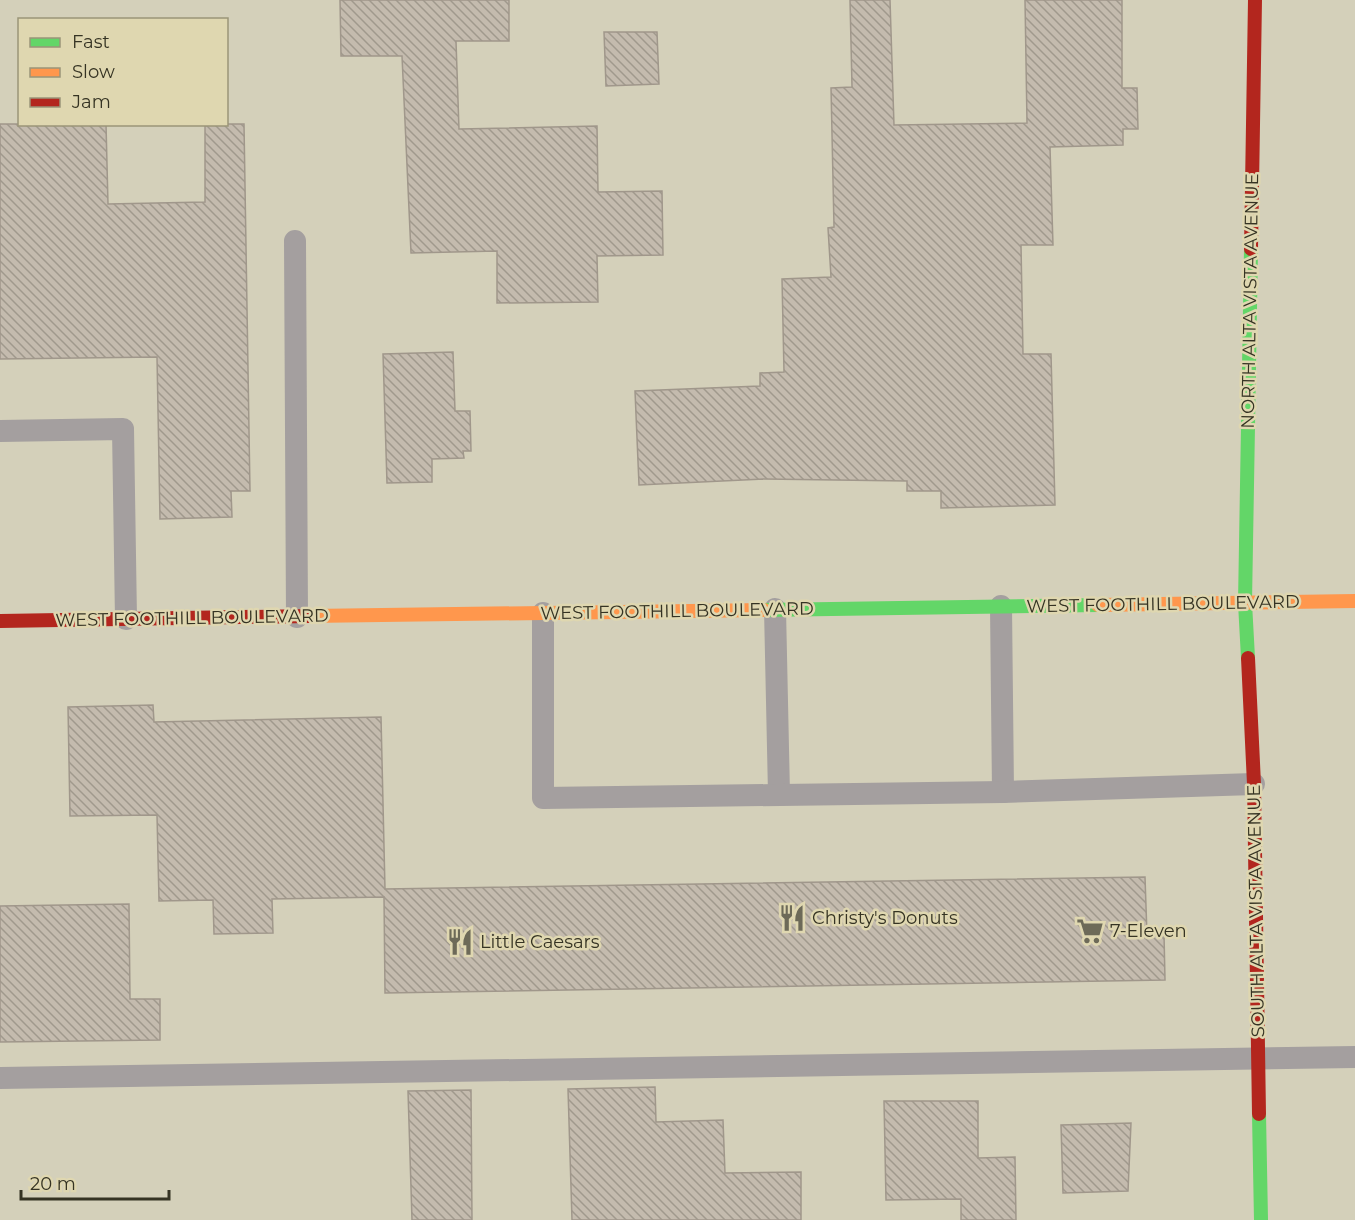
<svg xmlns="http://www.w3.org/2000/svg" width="1355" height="1220" font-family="Montserrat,sans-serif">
  <defs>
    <pattern id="building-back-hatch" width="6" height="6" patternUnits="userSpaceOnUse" patternTransform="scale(1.5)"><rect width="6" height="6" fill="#c4bbae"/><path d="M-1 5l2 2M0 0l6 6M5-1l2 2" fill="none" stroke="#a0998d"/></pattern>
  </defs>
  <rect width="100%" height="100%" fill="#d4d0ba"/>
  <!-- building -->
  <g fill="url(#building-back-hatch)" stroke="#a0978b" stroke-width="1.5">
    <path d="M 340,0 L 509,0 L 509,41 L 456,41 L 459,129 L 597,126 L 598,192 L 662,191 L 663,255 L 597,256 L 598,302 L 497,303 L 497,251 L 411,253 L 402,56 L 341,56 Z"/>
    <path d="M 850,0 L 890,0 L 894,125 L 1027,123 L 1025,0 L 1122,0 L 1122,88 L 1137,88 L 1138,129 L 1123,129 L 1123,145 L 1050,147 L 1053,245 L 1021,245 L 1023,354 L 1051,354 L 1055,505 L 941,508 L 941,491 L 907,491 L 907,481 L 764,479 L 639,485 L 635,391 L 760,386 L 760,373 L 784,372 L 782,279 L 831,277 L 828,228 L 834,227 L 831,88 L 852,87 Z"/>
    <path d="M 604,32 L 657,32 L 659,84 L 606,86 Z"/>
    <path d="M 0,124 L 106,124 L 108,204 L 205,202 L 205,124 L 244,124 L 250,491 L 231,491 L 232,517 L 160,519 L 157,357 L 0,359 Z"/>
    <path d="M 453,352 L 455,411 L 470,411 L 471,451 L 463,451 L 464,458 L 432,459 L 432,482 L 387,483 L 383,354 Z"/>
    <path d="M 153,705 L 154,722 L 381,717 L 385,889 L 1145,877 L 1147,935 L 1164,934 L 1165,980 L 385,993 L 384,897 L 272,899 L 273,933 L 214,934 L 213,900 L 159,901 L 157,815 L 70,816 L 68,707 Z"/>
    <path d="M 129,904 L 130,999 L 160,999 L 160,1040 L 0,1042 L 0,906 Z"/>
    <path d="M 655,1087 L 656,1122 L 723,1120 L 725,1173 L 801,1172 L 801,1220 L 572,1220 L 568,1089 Z"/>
    <path d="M 471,1090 L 472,1220 L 412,1220 L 408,1091 Z"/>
    <path d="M 884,1101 L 978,1101 L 978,1158 L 1015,1157 L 1016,1220 L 961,1220 L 961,1199 L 886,1200 Z"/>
    <path d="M 1131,1123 L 1128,1191 L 1063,1193 L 1061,1125 Z"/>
  </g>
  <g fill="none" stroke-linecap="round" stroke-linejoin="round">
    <!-- lane -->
    <g stroke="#a49f9f" stroke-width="22">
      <path d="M 295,241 L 297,617"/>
      <path d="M 0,431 L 123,429 L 126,619"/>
      <path d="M 1001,606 L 1003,792"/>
      <path d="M 775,609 L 779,794"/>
      <path d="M 543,613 L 543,798 L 1003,792 L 1254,784"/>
      <path d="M 0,1078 L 1355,1057"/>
    </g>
    <!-- fast -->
    <g stroke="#63d668" stroke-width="14">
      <path d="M 764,610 L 1098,605"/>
      <path d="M 1248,658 L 1245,603 L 1251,249"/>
      <path d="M 1259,1114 L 1261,1220"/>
    </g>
    <!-- slow -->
    <g stroke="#ff974d" stroke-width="14">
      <path d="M 1098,605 L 1355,601"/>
      <path d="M 309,616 L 764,610"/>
    </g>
    <!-- jam -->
    <g stroke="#b3261e" stroke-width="14">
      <path d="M 1251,249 L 1255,0"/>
      <path d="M 0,621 L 309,616"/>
      <path d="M 1248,658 L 1254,784 L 1259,1114"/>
    </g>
  </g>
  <!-- icons -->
  <defs>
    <symbol id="restaurant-bare" viewBox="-9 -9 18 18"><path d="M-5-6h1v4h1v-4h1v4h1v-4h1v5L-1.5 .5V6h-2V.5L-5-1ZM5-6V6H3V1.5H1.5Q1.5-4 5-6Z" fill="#6d6a58" stroke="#dfd7b0" stroke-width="2.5" paint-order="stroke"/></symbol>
    <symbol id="supermarket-bare" viewBox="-9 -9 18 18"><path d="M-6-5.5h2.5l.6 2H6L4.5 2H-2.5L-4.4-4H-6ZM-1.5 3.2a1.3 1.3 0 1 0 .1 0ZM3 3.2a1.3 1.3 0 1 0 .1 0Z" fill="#6d6a58" stroke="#dfd7b0" stroke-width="2.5" paint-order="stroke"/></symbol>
  </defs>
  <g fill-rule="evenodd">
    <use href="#restaurant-bare" x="773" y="899" width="38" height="38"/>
    <use href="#supermarket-bare" x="1071" y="912" width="38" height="38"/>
    <use href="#restaurant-bare" x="441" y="923" width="38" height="38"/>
  </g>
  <g text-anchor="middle" stroke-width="5" stroke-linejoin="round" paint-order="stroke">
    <!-- street labels -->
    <g font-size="18" fill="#353323" stroke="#dfd7b0">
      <text transform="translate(1250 301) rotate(-89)" y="6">NORTH ALTA VISTA AVENUE</text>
      <text transform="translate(1163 604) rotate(-1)" y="6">WEST FOOTHILL BOULEVARD</text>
      <text transform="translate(677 611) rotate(-1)" y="6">WEST FOOTHILL BOULEVARD</text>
      <text transform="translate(192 618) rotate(-1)" y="6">WEST FOOTHILL BOULEVARD</text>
      <text transform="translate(1256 911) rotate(-91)" y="6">SOUTH ALTA VISTA AVENUE</text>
    </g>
    <!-- poi labels -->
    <g font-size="18" fill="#353323" stroke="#dfd7b0" text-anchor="start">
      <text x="812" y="924">Christy's Donuts</text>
      <text x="1110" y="937">7-Eleven</text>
      <text x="480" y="948">Little Caesars</text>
    </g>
  </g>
  <!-- legend -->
  <rect x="18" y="18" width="210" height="108" fill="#dfd7b0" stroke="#9b9578" stroke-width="1.5"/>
  <rect x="30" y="38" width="30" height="9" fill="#63d668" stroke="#9b9578" stroke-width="1.5"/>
  <text x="72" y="48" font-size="18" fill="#353323">Fast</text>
  <rect x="30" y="68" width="30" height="9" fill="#ff974d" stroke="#9b9578" stroke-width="1.5"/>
  <text x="72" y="78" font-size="18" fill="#353323">Slow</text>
  <rect x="30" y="98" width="30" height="9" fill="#b3261e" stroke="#9b9578" stroke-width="1.5"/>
  <text x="72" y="108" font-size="18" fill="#353323">Jam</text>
  <!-- scale -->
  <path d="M21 1190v9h148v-9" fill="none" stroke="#353323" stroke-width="3"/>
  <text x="30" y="1190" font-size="18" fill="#353323" stroke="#dfd7b0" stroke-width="4.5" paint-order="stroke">20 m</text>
</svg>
